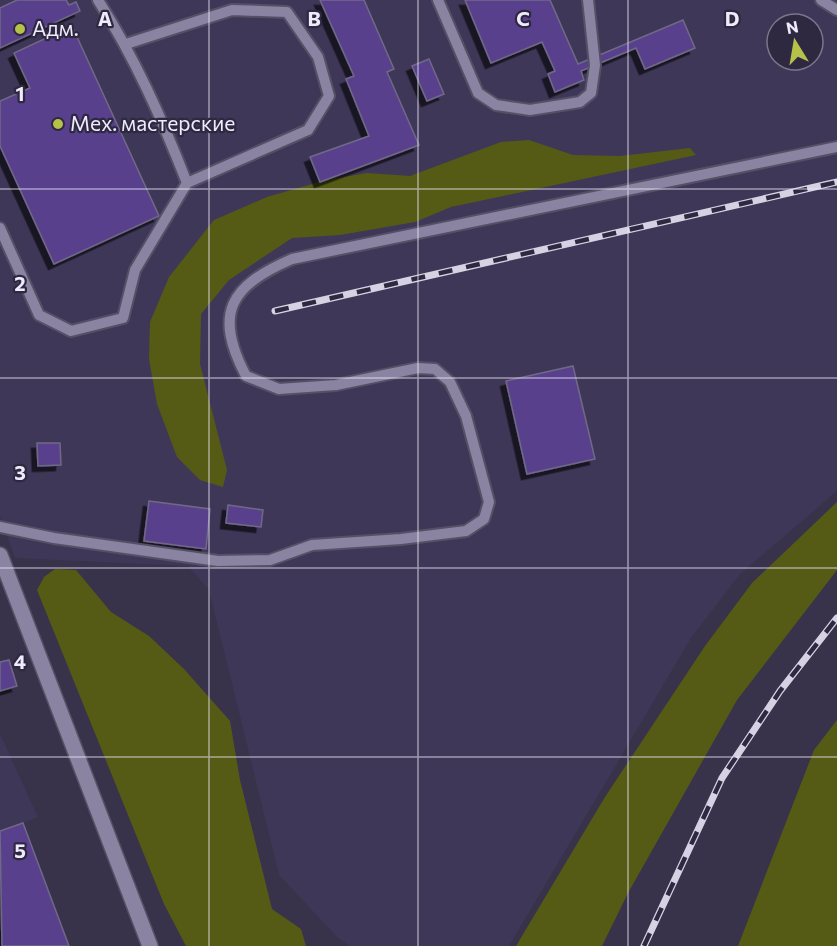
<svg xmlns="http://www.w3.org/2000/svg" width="837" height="946" font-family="Commissioner,sans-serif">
  <defs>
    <filter id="shadow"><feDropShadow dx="-5.5" dy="5.5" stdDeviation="0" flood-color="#0009"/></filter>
  </defs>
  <rect width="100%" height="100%" fill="#38324b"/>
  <!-- built -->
  <g fill="#3f3757" fill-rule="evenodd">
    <path d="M 0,0 L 837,0 L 837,491 L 740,574 L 691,638 L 509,946 L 349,946 L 337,937 L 279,875 L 209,590 L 188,566 L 15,558 L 0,516 ZM 777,24 L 813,24 L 813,60 L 777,60 Z"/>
    <path d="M 0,734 L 38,817 L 23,823 L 69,946 L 0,946 Z"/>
  </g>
  <!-- green -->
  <g fill="#555b15">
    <path d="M 529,140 L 573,155 L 620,156 L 690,148 L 696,155 L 451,207 L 415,222 L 340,235 L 292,238 L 229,280 L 201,314 L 200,364 L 227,470 L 223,487 L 200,480 L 177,457 L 157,404 L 149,359 L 150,322 L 169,277 L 214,220 L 267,197 L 326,180 L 367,173 L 410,176 L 501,142 Z"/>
    <path d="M 837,502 L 837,570 L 737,700 L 628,893 L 602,946 L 516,946 L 605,797 L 705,646 L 752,583 Z"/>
    <path d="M 55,569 L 76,570 L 111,612 L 149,636 L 184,669 L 230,721 L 240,780 L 272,909 L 301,929 L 306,946 L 186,946 L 164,904 L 37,590 L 44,577 Z"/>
    <path d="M 837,720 L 837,946 L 738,946 L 814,750 Z"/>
  </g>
  <!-- building -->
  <g fill="#59418d" stroke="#706986" stroke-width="1.5" filter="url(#shadow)">
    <path d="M 17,0 L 66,0 L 69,5 L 76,2 L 80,11 L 0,48 L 0,8 Z"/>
    <path d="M 320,0 L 364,0 L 394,69 L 387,72 L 419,145 L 320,182 L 310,157 L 369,136 L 346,79 L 354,76 Z"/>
    <path d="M 465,0 L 550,0 L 578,64 L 683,20 L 695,48 L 645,69 L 636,48 L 581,71 L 584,80 L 555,92 L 548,74 L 555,71 L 542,42 L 491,63 Z"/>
    <path d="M 72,26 L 159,216 L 54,264 L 0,146 L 0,101 L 30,88 L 14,53 Z"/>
    <path d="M 429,59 L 444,94 L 427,101 L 412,66 Z"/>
    <path d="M 573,366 L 595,459 L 527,474 L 506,381 Z"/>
    <path d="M 37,443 L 60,443 L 61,465 L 38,466 Z"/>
    <path d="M 149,501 L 210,509 L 206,549 L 144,541 Z"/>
    <path d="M 228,505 L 263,510 L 261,527 L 226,523 Z"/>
    <path d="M 9,660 L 17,686 L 0,691 L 0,662 Z"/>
    <path d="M 23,823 L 69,946 L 2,946 L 0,831 Z"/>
  </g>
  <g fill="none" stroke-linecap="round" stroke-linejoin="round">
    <defs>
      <g id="service">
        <path d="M 438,0 L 478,93 L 496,105 L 530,110 L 580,102 L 591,93 L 595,65 L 588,0"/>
        <path d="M 821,0 L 837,10"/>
        <path d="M 126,44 L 232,10 L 287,12 L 318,57 L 329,96 L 308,130 L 187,183"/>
        <path d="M 0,228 L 39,315 L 71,331 L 123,318 L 135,270 L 187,183 C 162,119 135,58 98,0"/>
        <path d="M 0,527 L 54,538 L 218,561 L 270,560 L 312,545 L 401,539 L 466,531 L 484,519 L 489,502 L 466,416 L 450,382 L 435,369 L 418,368 L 336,385 L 279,389 L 246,376 C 213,313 230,286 292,259 L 837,147"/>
      </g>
      <path id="minor" d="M 0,555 L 150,946"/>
    </defs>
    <!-- service casing -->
    <use href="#service" stroke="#565066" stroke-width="14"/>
    <!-- minor casing -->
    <use href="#minor" stroke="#565066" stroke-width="18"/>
    <!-- service -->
    <use href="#service" stroke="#8a83a1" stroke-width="10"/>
    <!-- minor -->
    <use href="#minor" stroke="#8a83a1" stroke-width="15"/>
    <defs>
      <g id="rail">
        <path d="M 275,311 L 837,182"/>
        <path d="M 644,946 L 722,778 L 780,691 L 837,618"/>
      </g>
    </defs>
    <!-- rail casing -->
    <use href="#rail" stroke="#d6d2e4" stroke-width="7"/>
    <!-- rail -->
    <use href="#rail" stroke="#2e2840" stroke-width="4.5" stroke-dasharray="14" stroke-linecap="butt"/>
  </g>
  <!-- grid -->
  <path fill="none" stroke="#efebfc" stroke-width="1.5" stroke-opacity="0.55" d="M 209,0 L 209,946M 418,0 L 418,946M 628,0 L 628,946M 0,189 L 837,189M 0,378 L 837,378M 0,568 L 837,568M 0,757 L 837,757"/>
  <!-- markers -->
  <g fill="#b6c149" stroke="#2e2840" stroke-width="2">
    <circle cx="20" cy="29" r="6"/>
    <circle cx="58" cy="124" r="6"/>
  </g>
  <g text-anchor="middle" stroke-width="4.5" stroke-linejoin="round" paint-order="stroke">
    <!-- poi labels -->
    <g font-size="21" fill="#efebfc" stroke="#2e2840" text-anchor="start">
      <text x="32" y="36">Адм.</text>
      <text x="70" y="131">Мех. мастерские</text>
    </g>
  </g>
  <g font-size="20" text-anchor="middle" font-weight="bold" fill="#efebfc" stroke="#2e2840" stroke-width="4.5" stroke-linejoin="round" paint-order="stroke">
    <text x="105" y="26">A</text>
    <text x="314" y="26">B</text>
    <text x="523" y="26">C</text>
    <text x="732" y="26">D</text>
    <text x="20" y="101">1</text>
    <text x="20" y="291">2</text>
    <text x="20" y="480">3</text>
    <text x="20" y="669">4</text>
    <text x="20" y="858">5</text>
  </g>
  <!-- north arrow -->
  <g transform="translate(795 42) rotate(349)"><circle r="28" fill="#2e2840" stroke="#7b768b" stroke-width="1.5"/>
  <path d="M0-4.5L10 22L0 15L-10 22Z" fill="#b6c149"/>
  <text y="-9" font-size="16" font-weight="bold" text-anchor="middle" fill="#efebfc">N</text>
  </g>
</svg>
